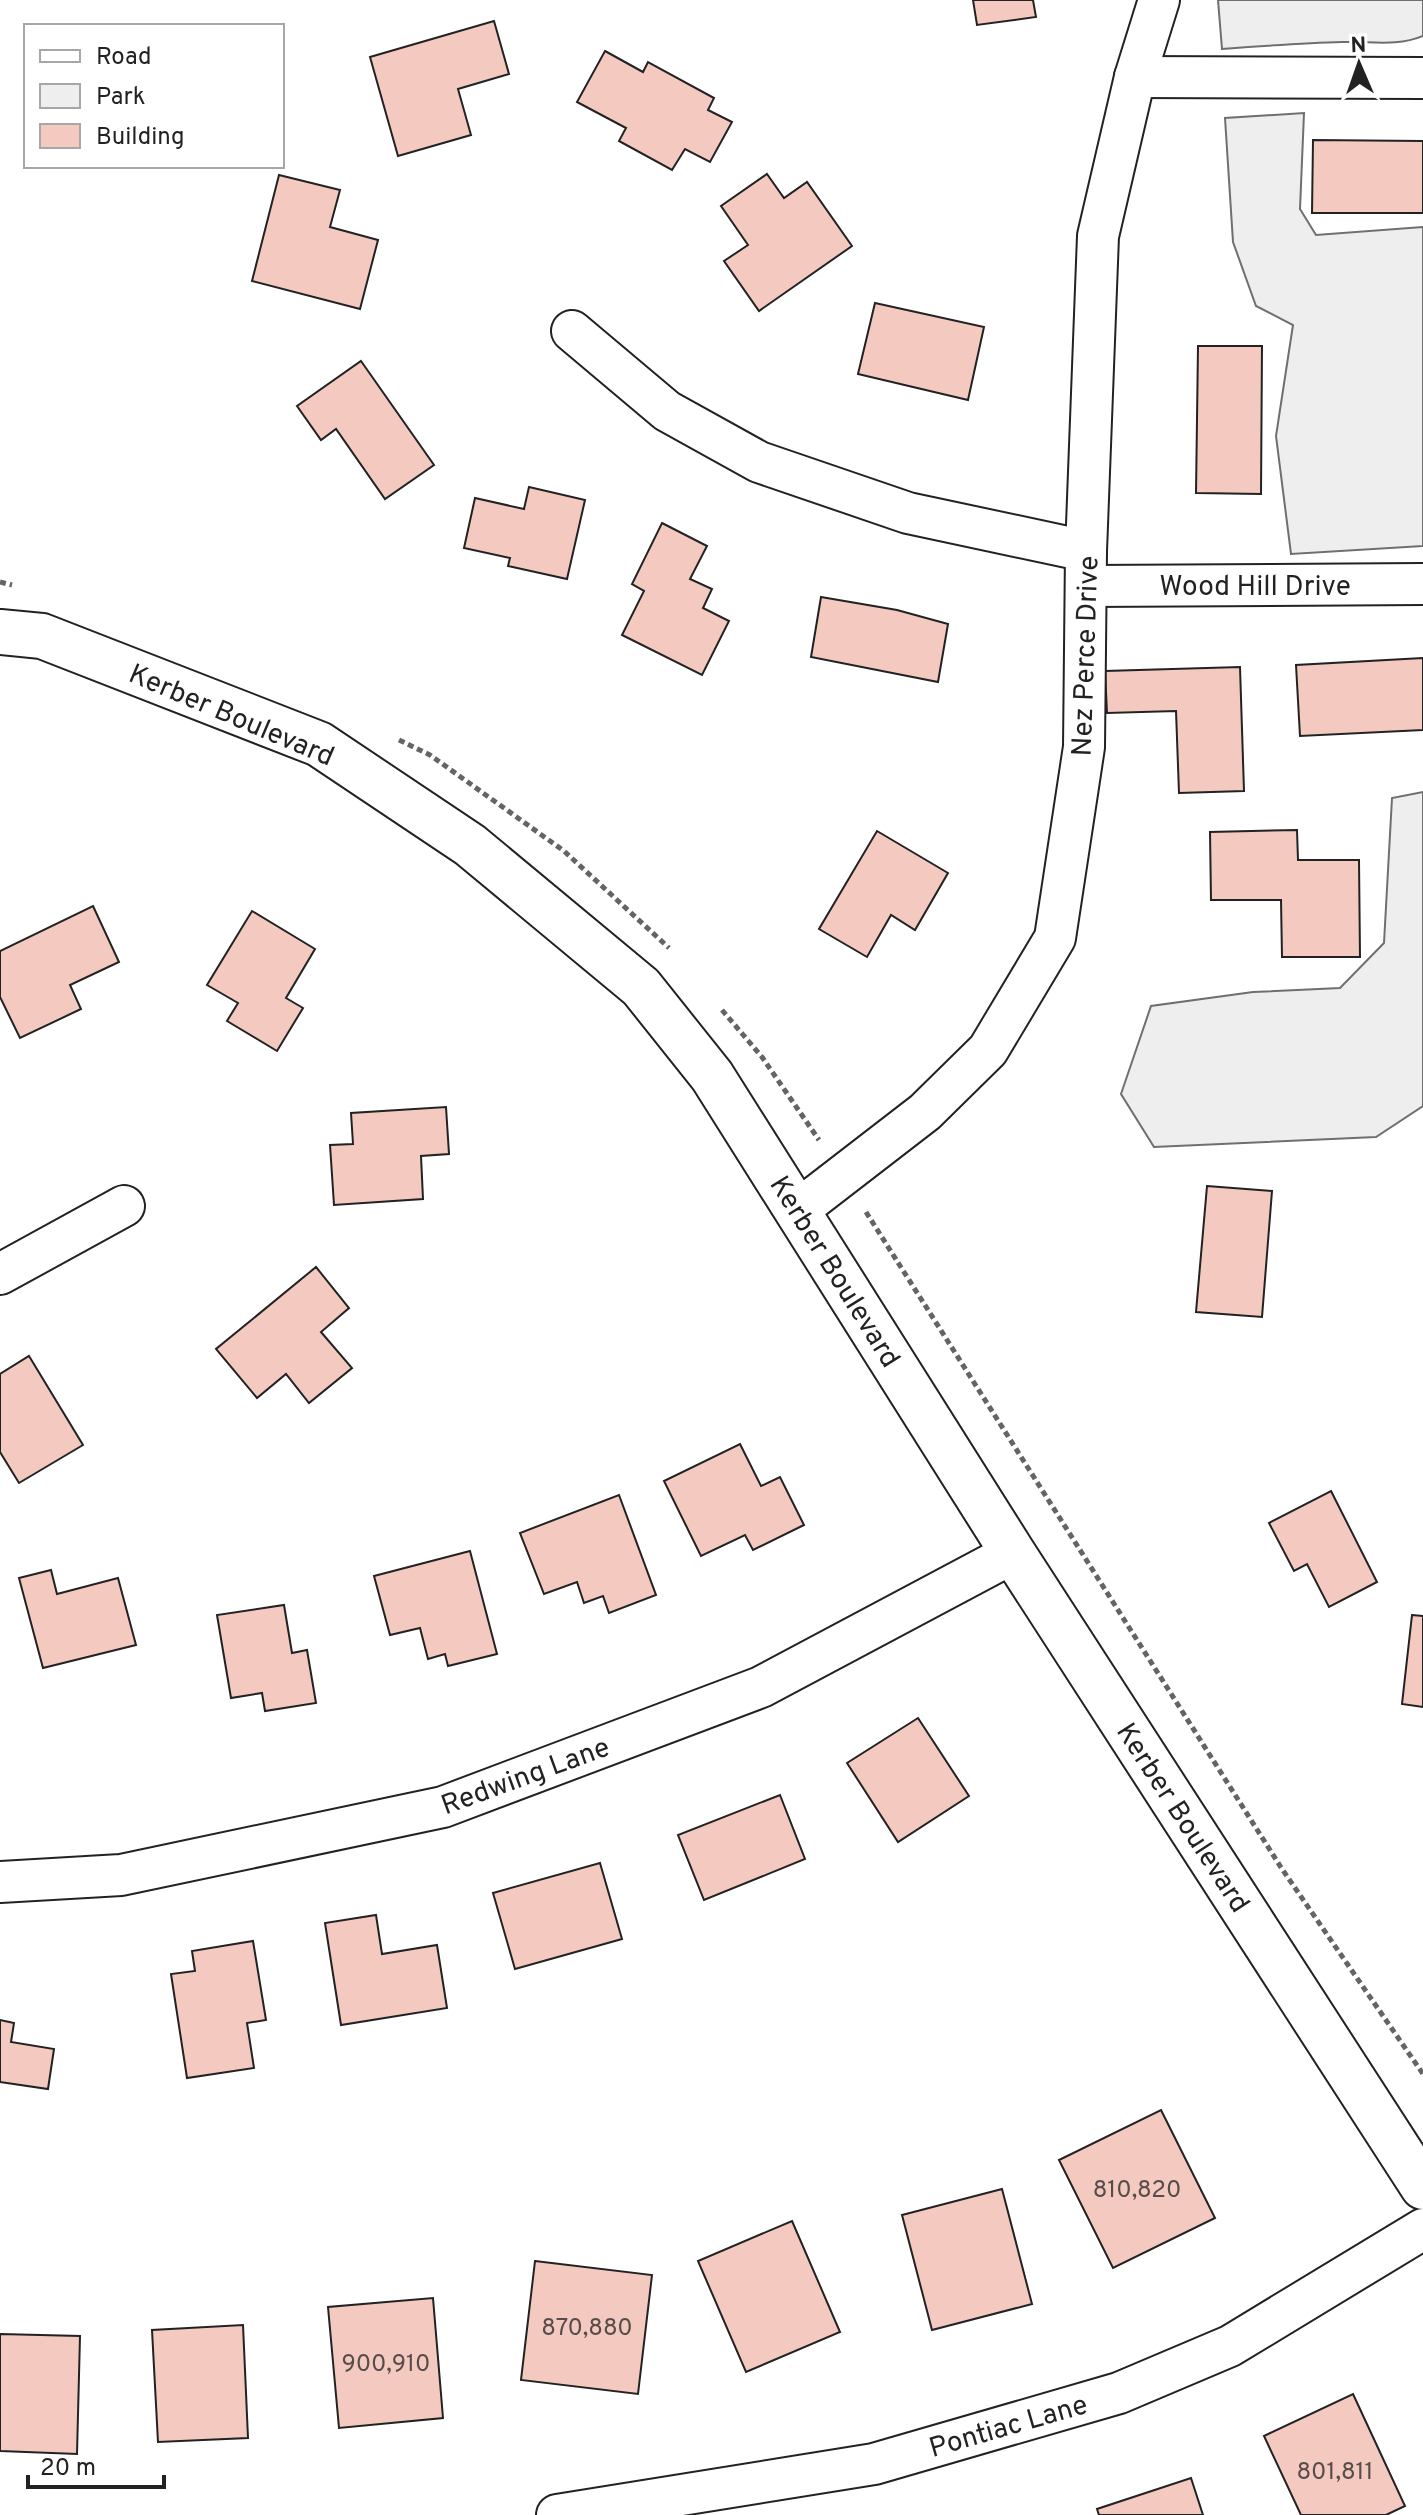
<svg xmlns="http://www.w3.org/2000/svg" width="1423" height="2515" font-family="Overpass,sans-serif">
  <rect width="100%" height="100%" fill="#fff"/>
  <!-- green -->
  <g fill="#eee" stroke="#6f6f6f" stroke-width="2">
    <path d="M 1218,0 L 1423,0 L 1423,36 C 1397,47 1370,41 1342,42 C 1302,43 1262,46 1222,49 Z"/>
    <path d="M 1304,113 L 1300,209 L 1316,235 L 1423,227 L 1423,546 L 1291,554 L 1276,436 L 1293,325 L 1256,306 L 1233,242 L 1225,118 Z"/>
    <path d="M 1423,792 L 1423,1106 L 1376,1137 L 1154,1147 L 1121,1094 L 1151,1006 L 1253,992 L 1340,988 L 1384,943 L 1392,798 Z"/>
  </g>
  <!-- building -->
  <g fill="#f3c9c0" stroke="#222" stroke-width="2">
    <path d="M 973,0 L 1033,0 L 1036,17 L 977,25 Z"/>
    <path d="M 494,21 L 509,74 L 458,89 L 471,135 L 398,156 L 370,57 Z"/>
    <path d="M 605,51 L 643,72 L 648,62 L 714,98 L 708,110 L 732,122 L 710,162 L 685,149 L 672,170 L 619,141 L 626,128 L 577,102 Z"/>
    <path d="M 1313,140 L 1423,141 L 1423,213 L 1312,213 Z"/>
    <path d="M 767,174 L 784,198 L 807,182 L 852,246 L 759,311 L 724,261 L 748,245 L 721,206 Z"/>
    <path d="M 279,175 L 340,190 L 330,227 L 378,240 L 360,309 L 252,281 Z"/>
    <path d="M 875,303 L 984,327 L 968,400 L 858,374 Z"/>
    <path d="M 1198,346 L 1262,346 L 1261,494 L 1196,493 Z"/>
    <path d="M 361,361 L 434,465 L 385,499 L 336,429 L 321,440 L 297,406 Z"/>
    <path d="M 529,487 L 585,500 L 567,579 L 508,566 L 510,558 L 464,548 L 475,498 L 524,509 Z"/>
    <path d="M 662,523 L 707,546 L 690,579 L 712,589 L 703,608 L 729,621 L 702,675 L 622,635 L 644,591 L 632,584 Z"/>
    <path d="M 821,597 L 897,610 L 948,624 L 938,682 L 811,657 Z"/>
    <path d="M 1423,658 L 1423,730 L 1300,736 L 1296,665 Z"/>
    <path d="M 1240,667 L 1244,791 L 1179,793 L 1176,711 L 1107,713 L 1105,671 Z"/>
    <path d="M 1297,830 L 1298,860 L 1359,860 L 1360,957 L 1282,957 L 1281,900 L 1211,900 L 1210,832 Z"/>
    <path d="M 877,831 L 948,873 L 915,930 L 891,915 L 867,957 L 819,929 Z"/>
    <path d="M 93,906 L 119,962 L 70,985 L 81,1009 L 20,1038 L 0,997 L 0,951 Z"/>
    <path d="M 252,911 L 315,949 L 286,998 L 303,1008 L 277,1051 L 227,1021 L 238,1003 L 207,985 Z"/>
    <path d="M 446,1107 L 449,1154 L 421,1156 L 423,1199 L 334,1205 L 330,1145 L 353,1144 L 351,1113 Z"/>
    <path d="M 1207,1186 L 1272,1191 L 1262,1317 L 1196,1312 Z"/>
    <path d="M 316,1267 L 349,1308 L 321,1332 L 352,1368 L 309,1403 L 286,1374 L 257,1398 L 216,1349 Z"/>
    <path d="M 29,1356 L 83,1445 L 19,1483 L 0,1452 L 0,1374 Z"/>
    <path d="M 740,1444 L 761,1486 L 780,1477 L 804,1525 L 753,1550 L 745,1535 L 701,1556 L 664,1481 Z"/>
    <path d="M 1331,1491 L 1377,1582 L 1329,1607 L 1307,1564 L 1294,1571 L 1269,1523 Z"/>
    <path d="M 619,1495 L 656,1595 L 609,1613 L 603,1596 L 584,1603 L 577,1582 L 544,1594 L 520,1533 Z"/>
    <path d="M 470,1551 L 497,1654 L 448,1666 L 445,1654 L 428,1659 L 420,1628 L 390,1635 L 374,1576 Z"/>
    <path d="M 51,1570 L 57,1594 L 118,1578 L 136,1645 L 43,1668 L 19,1578 Z"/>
    <path d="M 284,1605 L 292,1653 L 307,1650 L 316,1703 L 265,1711 L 262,1693 L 231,1698 L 217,1615 Z"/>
    <path d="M 1412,1615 L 1423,1616 L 1423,1707 L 1402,1704 Z"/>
    <path d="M 918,1718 L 969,1796 L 898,1842 L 847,1763 Z"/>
    <path d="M 780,1795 L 805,1859 L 704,1900 L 678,1835 Z"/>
    <path d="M 600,1863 L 622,1939 L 515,1969 L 493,1893 Z"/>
    <path d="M 376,1915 L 382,1954 L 437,1945 L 447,2008 L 341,2025 L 325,1923 Z"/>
    <path d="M 253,1941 L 266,2020 L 247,2023 L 254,2068 L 187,2078 L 171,1974 L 195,1971 L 192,1951 Z"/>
    <path d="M 0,2020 L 14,2023 L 11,2042 L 54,2049 L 48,2089 L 0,2082 Z"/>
    <path d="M 1161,2110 L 1215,2218 L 1113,2268 L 1059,2160 Z"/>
    <path d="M 1002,2189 L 1032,2304 L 932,2330 L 902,2215 Z"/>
    <path d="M 792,2221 L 840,2332 L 746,2372 L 698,2261 Z"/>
    <path d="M 535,2261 L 652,2275 L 638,2394 L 521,2380 Z"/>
    <path d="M 433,2298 L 443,2418 L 339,2428 L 328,2307 Z"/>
    <path d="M 243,2325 L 248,2438 L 158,2442 L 152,2330 Z"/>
    <path d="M 0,2334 L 80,2336 L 77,2454 L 0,2451 Z"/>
    <path d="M 1353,2394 L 1405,2506 L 1386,2515 L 1301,2515 L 1264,2436 Z"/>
    <path d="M 1191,2478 L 1203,2515 L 1099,2515 L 1097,2509 Z"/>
  </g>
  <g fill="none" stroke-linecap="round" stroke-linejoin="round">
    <defs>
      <g id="minor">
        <path d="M 1135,77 L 1423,78"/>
        <path d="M 572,331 L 667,411 L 759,462 L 908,513 L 1086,551"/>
        <path d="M 1088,586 L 1423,584"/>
        <path d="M 798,1210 L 925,1112 L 988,1050 L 1055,938 L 1084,747 L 1086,551 L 1098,236 L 1135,77 L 1159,0"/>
        <path d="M 0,1274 L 124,1206"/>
        <path d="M 0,1882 L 121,1875 L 443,1807 L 761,1687 L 1013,1553"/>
        <path d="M 557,2515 L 874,2464 L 1119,2393 L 1230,2346 L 1423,2229"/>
      </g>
      <path id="tertiary" d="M 0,632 L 42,636 L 319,744 L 470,845 L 641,987 L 712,1076 L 1013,1553 L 1423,2187"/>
    </defs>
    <!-- minor casing -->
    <use href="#minor" stroke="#222" stroke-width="44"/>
    <!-- tertiary casing -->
    <use href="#tertiary" stroke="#222" stroke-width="48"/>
    <!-- path -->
    <g stroke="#646464" stroke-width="5" stroke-dasharray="6 4" stroke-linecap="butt">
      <path d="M 0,582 L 12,585"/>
      <path d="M 399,740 L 430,755 L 564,851 L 669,948"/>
      <path d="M 722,1010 L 762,1057 L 819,1140"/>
      <path d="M 866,1212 L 1282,1869 L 1423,2074"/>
    </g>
    <!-- minor -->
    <use href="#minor" stroke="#fff" stroke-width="40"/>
    <!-- tertiary -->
    <use href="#tertiary" stroke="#fff" stroke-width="44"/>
  </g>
  <g text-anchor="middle" stroke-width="6" stroke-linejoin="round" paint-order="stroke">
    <!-- number labels -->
    <g font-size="24" fill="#564c4a">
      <text x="1137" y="2197">810,820</text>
      <text x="587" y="2335">870,880</text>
      <text x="386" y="2371">900,910</text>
      <text x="1335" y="2479">801,811</text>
    </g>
    <!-- street labels -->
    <g font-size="28" fill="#222" stroke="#fff">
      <text x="1255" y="595">Wood Hill Drive</text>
      <text transform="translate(1084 656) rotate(-88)" y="10">Nez Perce Drive</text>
      <text transform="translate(232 714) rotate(23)" y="10">Kerber Boulevard</text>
      <text transform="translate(836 1271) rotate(58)" y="10">Kerber Boulevard</text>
      <text transform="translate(525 1775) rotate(-20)" y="10">Redwing Lane</text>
      <text transform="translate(1184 1817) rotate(57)" y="10">Kerber Boulevard</text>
      <text transform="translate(1008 2425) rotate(-16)" y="10">Pontiac Lane</text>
    </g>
  </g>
  <!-- legend -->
  <rect x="24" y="24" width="260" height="144" fill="#ffffff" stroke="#a7a7a7" stroke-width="2"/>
  <rect x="40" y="50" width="40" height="12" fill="#ffffff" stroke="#a7a7a7" stroke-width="2"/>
  <text x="96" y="64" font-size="24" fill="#222222">Road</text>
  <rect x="40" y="84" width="40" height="24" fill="#eeeeee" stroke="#a7a7a7" stroke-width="2"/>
  <text x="96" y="104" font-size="24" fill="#222222">Park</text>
  <rect x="40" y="124" width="40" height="24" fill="#f3c9c0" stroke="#a7a7a7" stroke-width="2"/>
  <text x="96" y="144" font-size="24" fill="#222222">Building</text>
  <!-- north arrow -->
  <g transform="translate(1359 64) rotate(358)" stroke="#ffffff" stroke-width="6" paint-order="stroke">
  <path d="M0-6L14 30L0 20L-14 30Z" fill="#222222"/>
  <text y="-12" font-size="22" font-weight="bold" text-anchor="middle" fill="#222222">N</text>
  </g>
  <!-- scale -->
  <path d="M28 2475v12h136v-12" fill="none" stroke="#222222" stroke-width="4"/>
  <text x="40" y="2475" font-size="24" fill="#222222" stroke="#ffffff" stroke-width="6" paint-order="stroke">20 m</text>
</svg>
